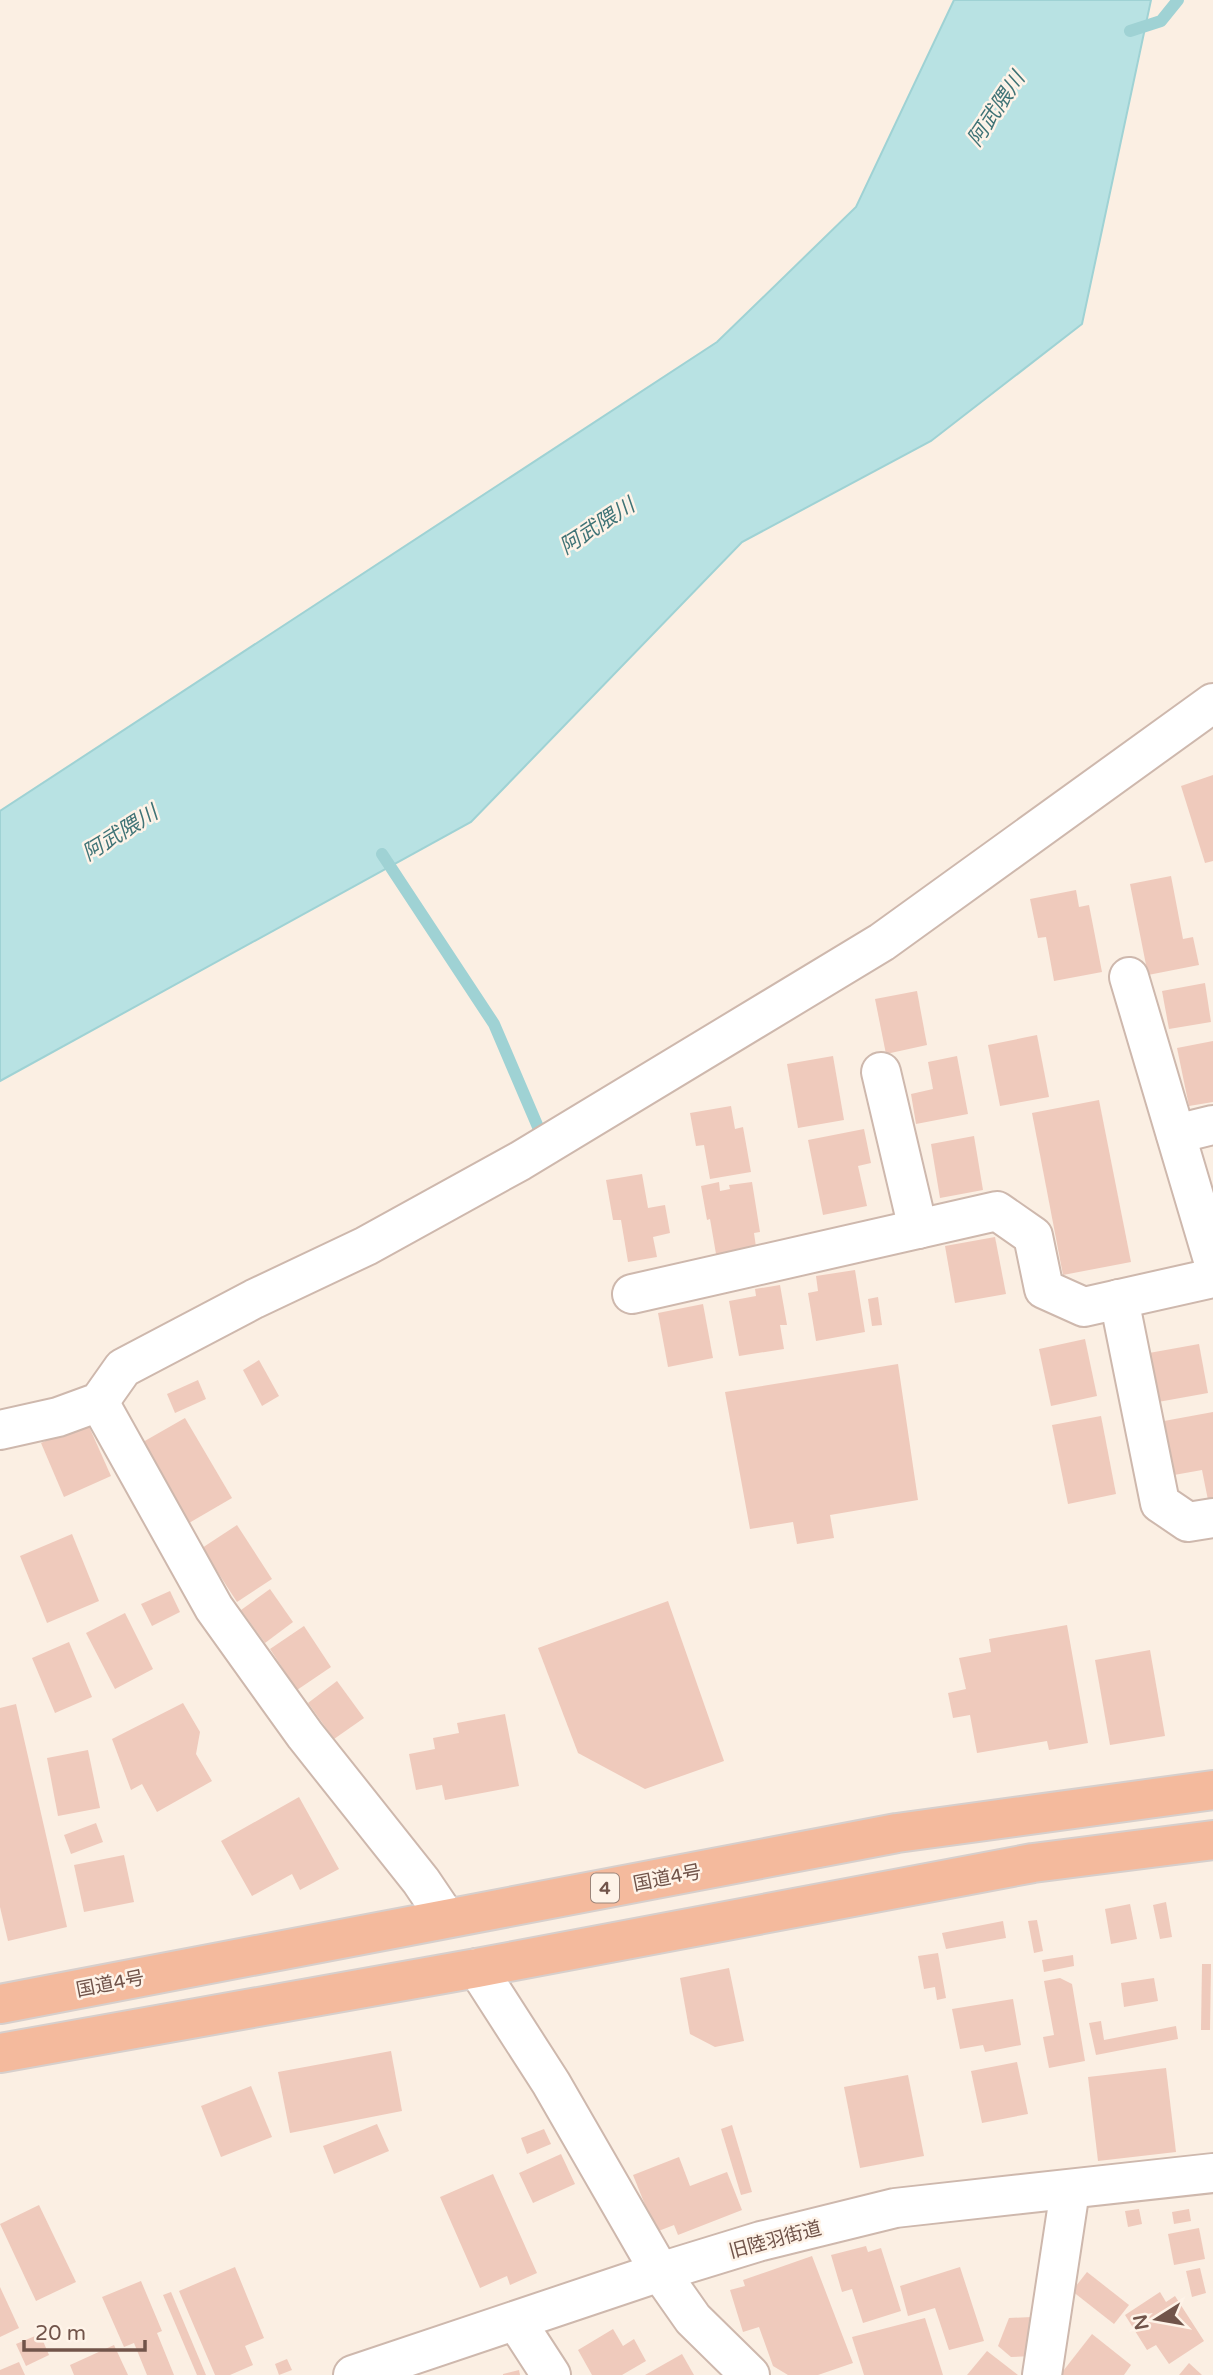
<svg xmlns="http://www.w3.org/2000/svg" width="1213" height="2375" font-family="'Varela Round','Noto Sans JP',sans-serif">
  <rect width="100%" height="100%" fill="#fbefe3"/>
  <!-- water -->
  <path fill="#b8e2e3" stroke="#9fd2d4" stroke-width="2" d="M 954,0 L 1151,0 L 1082,324 L 931,441 L 742,542 L 471,822 L 0,1081 L 0,811 L 717,342 L 856,207 Z"/>
  <g fill="none" stroke-linecap="round" stroke-linejoin="round">
    <!-- stream -->
    <g stroke="#9fd2d4" stroke-width="12">
      <path d="M 1130,31 L 1161,21 L 1178,0"/>
      <path d="M 382,854 L 494,1024 L 538,1127"/>
    </g>
  </g>
  <!-- building -->
  <g fill="#efcabc">
    <path d="M 1213,775 L 1213,861 L 1205,863 L 1181,786 Z"/>
    <path d="M 1171,876 L 1183,939 L 1193,937 L 1199,965 L 1148,975 L 1130,884 Z"/>
    <path d="M 1076,890 L 1079,907 L 1089,905 L 1102,972 L 1054,981 L 1046,937 L 1038,938 L 1030,899 Z"/>
    <path d="M 1205,983 L 1211,1022 L 1169,1029 L 1162,991 Z"/>
    <path d="M 917,991 L 927,1045 L 886,1054 L 875,999 Z"/>
    <path d="M 1037,1035 L 1049,1097 L 1000,1106 L 988,1045 Z"/>
    <path d="M 1213,1041 L 1213,1102 L 1189,1106 L 1177,1048 Z"/>
    <path d="M 833,1056 L 844,1120 L 798,1128 L 787,1064 Z"/>
    <path d="M 957,1056 L 968,1114 L 916,1124 L 911,1094 L 933,1089 L 928,1062 Z"/>
    <path d="M 1099,1100 L 1131,1262 L 1063,1275 L 1032,1113 Z"/>
    <path d="M 731,1106 L 735,1129 L 743,1127 L 751,1172 L 710,1179 L 704,1145 L 696,1146 L 690,1113 Z"/>
    <path d="M 864,1129 L 871,1163 L 858,1166 L 867,1206 L 823,1215 L 808,1140 Z"/>
    <path d="M 974,1136 L 983,1190 L 940,1198 L 931,1144 Z"/>
    <path d="M 642,1174 L 648,1208 L 665,1205 L 670,1233 L 653,1237 L 657,1257 L 628,1262 L 621,1220 L 613,1220 L 606,1180 Z"/>
    <path d="M 719,1182 L 720,1191 L 730,1189 L 729,1185 L 752,1182 L 760,1232 L 754,1233 L 756,1247 L 716,1254 L 710,1219 L 707,1220 L 701,1186 Z"/>
    <path d="M 995,1237 L 1006,1294 L 955,1303 L 945,1246 Z"/>
    <path d="M 855,1270 L 865,1332 L 816,1341 L 808,1293 L 818,1291 L 816,1276 Z"/>
    <path d="M 780,1285 L 787,1325 L 780,1325 L 784,1349 L 739,1356 L 729,1301 L 756,1296 L 755,1289 Z"/>
    <path d="M 878,1297 L 882,1325 L 872,1326 L 868,1299 Z"/>
    <path d="M 703,1304 L 713,1358 L 668,1367 L 658,1313 Z"/>
    <path d="M 1085,1339 L 1097,1396 L 1051,1406 L 1039,1349 Z"/>
    <path d="M 1199,1344 L 1208,1393 L 1158,1402 L 1149,1353 Z"/>
    <path d="M 259,1360 L 279,1396 L 262,1406 L 243,1370 Z"/>
    <path d="M 898,1364 L 918,1500 L 830,1515 L 834,1538 L 797,1544 L 793,1522 L 750,1529 L 725,1392 Z"/>
    <path d="M 198,1380 L 206,1399 L 175,1413 L 167,1394 Z"/>
    <path d="M 1213,1412 L 1213,1498 L 1208,1500 L 1202,1470 L 1174,1475 L 1164,1421 Z"/>
    <path d="M 1101,1416 L 1116,1494 L 1068,1504 L 1052,1425 Z"/>
    <path d="M 185,1418 L 232,1498 L 189,1523 L 143,1442 Z"/>
    <path d="M 87,1422 L 111,1476 L 64,1497 L 41,1443 Z"/>
    <path d="M 237,1525 L 272,1579 L 237,1602 L 202,1548 Z"/>
    <path d="M 72,1534 L 99,1601 L 47,1623 L 20,1556 Z"/>
    <path d="M 270,1589 L 293,1622 L 265,1643 L 241,1610 Z"/>
    <path d="M 170,1591 L 180,1612 L 152,1626 L 141,1604 Z"/>
    <path d="M 668,1601 L 724,1761 L 645,1789 L 578,1753 L 538,1648 Z"/>
    <path d="M 125,1613 L 153,1669 L 115,1689 L 86,1633 Z"/>
    <path d="M 1067,1625 L 1088,1743 L 1049,1750 L 1047,1741 L 977,1753 L 970,1715 L 953,1718 L 948,1693 L 966,1689 L 959,1658 L 991,1652 L 989,1639 Z"/>
    <path d="M 304,1626 L 331,1667 L 297,1690 L 270,1649 Z"/>
    <path d="M 69,1642 L 92,1697 L 55,1713 L 32,1658 Z"/>
    <path d="M 1150,1650 L 1165,1736 L 1110,1745 L 1095,1660 Z"/>
    <path d="M 337,1681 L 364,1718 L 334,1739 L 308,1703 Z"/>
    <path d="M 183,1703 L 200,1732 L 196,1754 L 212,1781 L 157,1812 L 142,1784 L 131,1790 L 112,1739 Z"/>
    <path d="M 16,1704 L 67,1927 L 8,1941 L 0,1907 L 0,1708 Z"/>
    <path d="M 505,1714 L 519,1786 L 445,1800 L 442,1785 L 416,1790 L 409,1754 L 435,1749 L 433,1738 L 459,1733 L 457,1723 Z"/>
    <path d="M 88,1750 L 100,1808 L 58,1816 L 47,1758 Z"/>
    <path d="M 299,1797 L 339,1869 L 300,1890 L 292,1874 L 252,1896 L 221,1841 Z"/>
    <path d="M 96,1823 L 103,1842 L 71,1854 L 64,1835 Z"/>
    <path d="M 124,1855 L 134,1902 L 84,1912 L 74,1865 Z"/>
    <path d="M 1166,1902 L 1172,1937 L 1160,1939 L 1153,1905 Z"/>
    <path d="M 1130,1904 L 1137,1939 L 1111,1944 L 1105,1909 Z"/>
    <path d="M 1037,1920 L 1043,1951 L 1034,1953 L 1028,1921 Z"/>
    <path d="M 1003,1921 L 1006,1938 L 946,1949 L 942,1933 Z"/>
    <path d="M 938,1953 L 946,1998 L 937,2000 L 935,1987 L 924,1989 L 918,1956 Z"/>
    <path d="M 1073,1955 L 1074,1966 L 1044,1972 L 1042,1960 Z"/>
    <path d="M 1202,1964 L 1211,1964 L 1210,2030 L 1201,2030 Z"/>
    <path d="M 729,1968 L 744,2041 L 715,2047 L 690,2034 L 680,1978 Z"/>
    <path d="M 1060,1978 L 1072,1984 L 1085,2061 L 1049,2068 L 1043,2037 L 1054,2035 L 1044,1981 Z"/>
    <path d="M 1154,1978 L 1158,2001 L 1124,2007 L 1121,1983 Z"/>
    <path d="M 1013,1999 L 1021,2045 L 985,2052 L 983,2045 L 960,2049 L 952,2009 Z"/>
    <path d="M 1101,2021 L 1104,2040 L 1176,2026 L 1178,2039 L 1096,2055 L 1089,2023 Z"/>
    <path d="M 391,2051 L 402,2111 L 290,2133 L 278,2072 Z"/>
    <path d="M 1017,2062 L 1028,2114 L 982,2123 L 971,2071 Z"/>
    <path d="M 1166,2068 L 1176,2152 L 1098,2161 L 1088,2077 Z"/>
    <path d="M 908,2075 L 924,2156 L 860,2168 L 844,2087 Z"/>
    <path d="M 251,2086 L 272,2137 L 221,2157 L 201,2106 Z"/>
    <path d="M 377,2124 L 389,2151 L 334,2174 L 323,2146 Z"/>
    <path d="M 732,2125 L 752,2192 L 741,2195 L 721,2129 Z"/>
    <path d="M 544,2129 L 551,2144 L 527,2154 L 521,2138 Z"/>
    <path d="M 561,2154 L 575,2184 L 533,2203 L 519,2173 Z"/>
    <path d="M 679,2157 L 690,2186 L 727,2172 L 742,2210 L 678,2235 L 674,2225 L 656,2232 L 633,2175 Z"/>
    <path d="M 493,2174 L 537,2273 L 510,2285 L 507,2276 L 480,2288 L 440,2197 Z"/>
    <path d="M 39,2205 L 76,2282 L 36,2301 L 0,2224 Z"/>
    <path d="M 1139,2209 L 1142,2224 L 1128,2227 L 1125,2211 Z"/>
    <path d="M 1189,2209 L 1191,2221 L 1174,2224 L 1172,2212 Z"/>
    <path d="M 1199,2228 L 1205,2259 L 1174,2265 L 1168,2234 Z"/>
    <path d="M 866,2246 L 868,2252 L 881,2248 L 901,2311 L 863,2323 L 852,2289 L 842,2292 L 831,2255 Z"/>
    <path d="M 812,2256 L 853,2363 L 818,2375 L 788,2375 L 773,2366 L 759,2327 L 743,2332 L 730,2290 L 745,2286 L 743,2280 Z"/>
    <path d="M 235,2267 L 264,2338 L 245,2346 L 253,2365 L 230,2375 L 215,2375 L 179,2291 Z"/>
    <path d="M 960,2267 L 984,2341 L 949,2350 L 935,2308 L 908,2316 L 900,2286 Z"/>
    <path d="M 1200,2268 L 1206,2293 L 1192,2297 L 1186,2271 Z"/>
    <path d="M 1087,2272 L 1129,2305 L 1114,2324 L 1072,2291 Z"/>
    <path d="M 141,2281 L 162,2331 L 157,2333 L 174,2375 L 147,2375 L 134,2343 L 124,2347 L 102,2297 Z"/>
    <path d="M 0,2287 L 19,2328 L 0,2337 Z"/>
    <path d="M 171,2292 L 206,2375 L 197,2375 L 163,2295 Z"/>
    <path d="M 1160,2292 L 1166,2302 L 1175,2296 L 1204,2341 L 1169,2364 L 1156,2345 L 1147,2350 L 1125,2315 Z"/>
    <path d="M 1032,2317 L 1034,2356 L 1011,2357 L 998,2346 L 1009,2318 Z"/>
    <path d="M 925,2318 L 943,2375 L 864,2375 L 852,2337 Z"/>
    <path d="M 613,2329 L 623,2346 L 634,2339 L 646,2361 L 622,2375 L 592,2375 L 578,2350 Z"/>
    <path d="M 40,2334 L 49,2355 L 26,2366 L 16,2344 Z"/>
    <path d="M 1092,2334 L 1131,2365 L 1124,2375 L 1060,2375 Z"/>
    <path d="M 114,2345 L 128,2375 L 74,2375 L 70,2365 Z"/>
    <path d="M 987,2351 L 1018,2375 L 967,2375 Z"/>
    <path d="M 682,2354 L 694,2375 L 645,2375 Z"/>
    <path d="M 287,2359 L 292,2370 L 279,2375 L 275,2364 Z"/>
    <path d="M 19,2362 L 25,2375 L 0,2375 L 0,2370 Z"/>
    <path d="M 1189,2363 L 1202,2375 L 1179,2375 Z"/>
    <path d="M 519,2370 L 520,2375 L 503,2375 L 503,2374 Z"/>
  </g>
  <g fill="none" stroke-linecap="round" stroke-linejoin="round">
    <defs>
      <g id="minor">
        <path d="M 1129,977 L 1213,1260"/>
        <path d="M 881,1072 L 918,1229"/>
        <path d="M 1176,1134 L 1213,1125"/>
        <path d="M 632,1294 L 997,1211 L 1033,1236 L 1044,1289 L 1084,1307 L 1213,1278"/>
        <path d="M 1119,1299 L 1160,1503 L 1188,1522 L 1213,1518"/>
        <path d="M 99,1402 L 214,1608 L 305,1735 L 421,1881 L 446,1918"/>
        <path d="M 0,1430 L 58,1417 L 99,1402 L 123,1368 L 254,1299 L 366,1246 L 520,1161 L 882,942 L 1213,703"/>
        <path d="M 477,1968 L 551,2083 L 660,2272 L 693,2319 L 750,2375"/>
        <path d="M 516,2321 L 551,2375"/>
        <path d="M 353,2375 L 660,2272 L 761,2241 L 895,2208 L 1213,2173"/>
        <path d="M 1042,2375 L 1070,2190"/>
      </g>
      <g id="trunk">
        <path d="M 0,2004 L 897,1833 L 1213,1790"/>
        <path d="M 0,2053 L 477,1968 L 1033,1863 L 1213,1840"/>
      </g>
    </defs>
    <!-- minor casing -->
    <use href="#minor" stroke="#ceb8ad" stroke-width="42"/>
    <!-- trunk casing -->
    <use href="#trunk" stroke="#d7cfcc" stroke-width="42"/>
    <!-- minor -->
    <use href="#minor" stroke="#fff" stroke-width="38"/>
    <!-- trunk -->
    <use href="#trunk" stroke="#f4ba9d" stroke-width="38"/>
  </g>
  <g text-anchor="middle" stroke-width="5" stroke-linejoin="round" paint-order="stroke">
    <!-- shield labels -->
    <rect fill="#fef3e8" stroke="#9b8479" stroke-width="2" x="591" y="1873.5" width="28" height="29" rx="5"/>
    <g font-size="18" font-weight="bold" fill="#71544a">
      <text x="605" y="1894">4</text>
    </g>
    <!-- street labels -->
    <g font-size="19" fill="#71544a" stroke="#fef3e8">
      <text transform="translate(667 1877) rotate(-11)" y="7">国道4号</text>
      <text transform="translate(110 1983) rotate(-11)" y="7">国道4号</text>
      <text transform="translate(775 2239) rotate(-15)" y="7">旧陸羽街道</text>
    </g>
    <!-- water labels -->
    <g font-size="21" font-style="italic" fill="#3f7376" stroke="#fef3e8">
      <text transform="translate(996 109) rotate(-56)" y="7">阿武隈川</text>
      <text transform="translate(597 526) rotate(-33)" y="7">阿武隈川</text>
      <text transform="translate(120 833) rotate(-32)" y="7">阿武隈川</text>
    </g>
  </g>
  <!-- north arrow -->
  <g transform="translate(1157 2319) rotate(259)" stroke="#fef3e8" stroke-width="5" paint-order="stroke">
  <path d="M0-5L12 26L0 18L-12 26Z" fill="#71544a"/>
  <text y="-10" font-size="19" font-weight="bold" text-anchor="middle" fill="#71544a">N</text>
  </g>
  <!-- scale -->
  <path d="M24 2340v10h121v-10" fill="none" stroke="#71544a" stroke-width="3.5"/>
  <text x="35" y="2340" font-size="21" fill="#71544a" stroke="#fef3e8" stroke-width="5" paint-order="stroke">20 m</text>
</svg>
